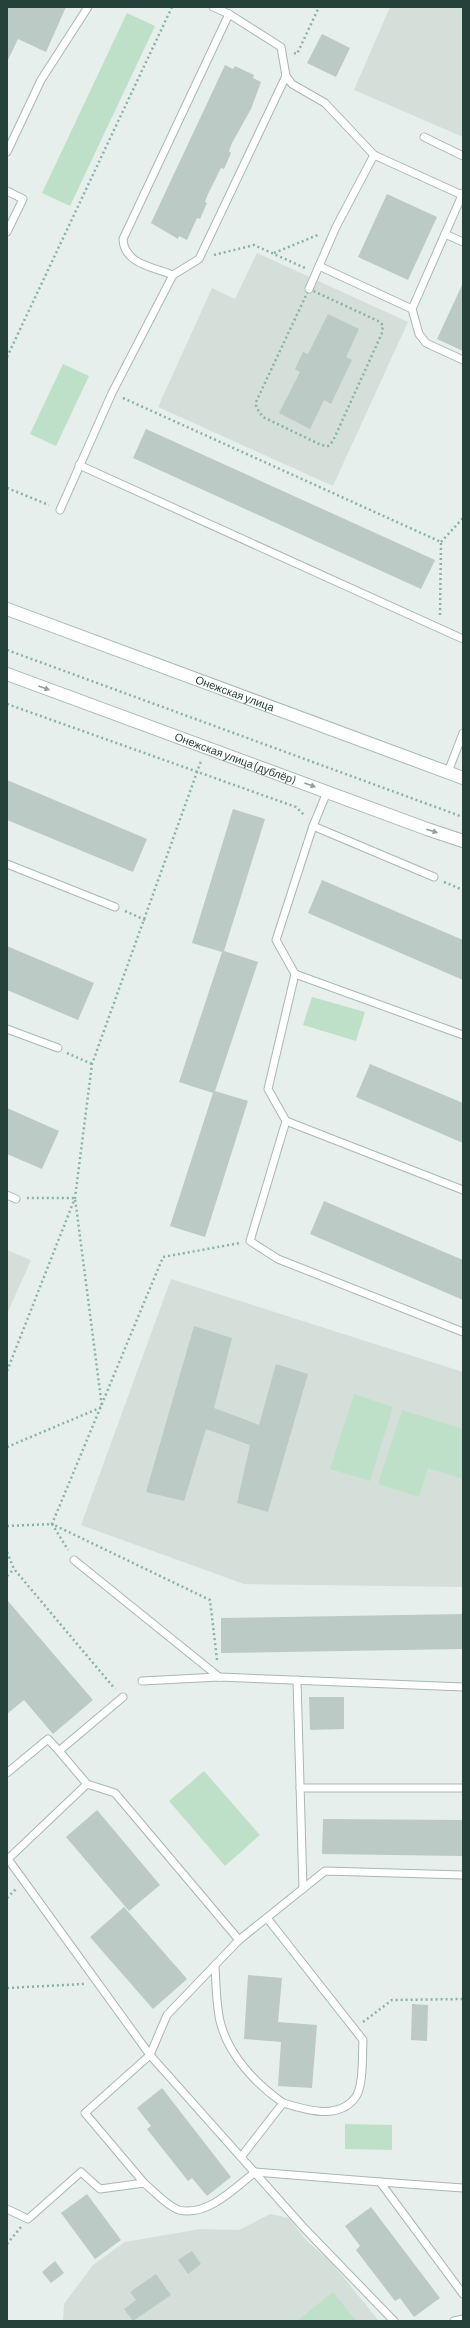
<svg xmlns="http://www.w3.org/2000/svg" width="470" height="2328" font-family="Barlow,sans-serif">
  <rect width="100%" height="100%" fill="#e6efeb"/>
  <!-- built -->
  <g fill="#d4dfda">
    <path d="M 390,7 L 463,7 L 463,137 L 354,90 Z"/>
    <path d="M 257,253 L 408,322 L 333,486 L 158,407 L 212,288 L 235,299 Z"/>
    <path d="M 7,1250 L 31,1260 L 7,1314 Z"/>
    <path d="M 171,1279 L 463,1372 L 463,1587 L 244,1584 L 81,1525 Z"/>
    <path d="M 270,2214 L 289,2218 L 306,2240 L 331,2262 L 379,2321 L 63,2321 L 64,2304 L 93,2265 L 125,2242 L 200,2229 L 239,2230 Z"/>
  </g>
  <!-- green -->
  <g fill="#bfe0c8">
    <path d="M 127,13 L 155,26 L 70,206 L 42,193 Z"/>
    <path d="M 63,364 L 89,376 L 56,446 L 30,434 Z"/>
    <path d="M 312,997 L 365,1012 L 356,1041 L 303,1025 Z"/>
    <path d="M 354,1394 L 393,1407 L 370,1481 L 330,1469 Z"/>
    <path d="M 402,1410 L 463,1429 L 463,1479 L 428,1468 L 419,1497 L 378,1484 Z"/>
    <path d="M 204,1771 L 260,1835 L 225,1866 L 169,1801 Z"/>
    <path d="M 345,2124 L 392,2125 L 392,2150 L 345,2149 Z"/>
    <path d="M 333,2292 L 356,2321 L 297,2321 Z"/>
  </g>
  <!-- building -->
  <g fill="#bbcac4">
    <path d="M 7,7 L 66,7 L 46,52 L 18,39 L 7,62 Z"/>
    <path d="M 322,34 L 350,48 L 336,77 L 307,63 Z"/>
    <path d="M 225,65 L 233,69 L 235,66 L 254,75 L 253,78 L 261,82 L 251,109 L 232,143 L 229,151 L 231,153 L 224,169 L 221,168 L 208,194 L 205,202 L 207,203 L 200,219 L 197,218 L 187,240 L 179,236 L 178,239 L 151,223 Z"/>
    <path d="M 387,194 L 437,217 L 408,280 L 358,257 Z"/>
    <path d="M 463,283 L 463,351 L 437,339 Z"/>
    <path d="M 328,314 L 359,329 L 346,357 L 352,360 L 331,404 L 324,400 L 310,429 L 279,413 L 300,372 L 295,369 L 303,352 L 308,354 Z"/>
    <path d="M 146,429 L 435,560 L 421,589 L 133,458 Z"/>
    <path d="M 7,780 L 147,839 L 133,872 L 7,820 Z"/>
    <path d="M 233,809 L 265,819 L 224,951 L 258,962 L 215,1091 L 248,1101 L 205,1237 L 170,1226 L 213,1093 L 179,1082 L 222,952 L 192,943 Z"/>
    <path d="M 322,880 L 463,940 L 463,980 L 308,913 Z"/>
    <path d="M 7,946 L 94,983 L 78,1020 L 7,990 Z"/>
    <path d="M 370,1064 L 463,1103 L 463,1143 L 356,1097 Z"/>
    <path d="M 7,1108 L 59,1131 L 42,1169 L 7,1154 Z"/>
    <path d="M 324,1201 L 463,1260 L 463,1300 L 310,1234 Z"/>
    <path d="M 194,1326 L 232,1338 L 214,1408 L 259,1425 L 276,1364 L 308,1374 L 268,1512 L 237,1503 L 250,1445 L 206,1429 L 184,1501 L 146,1492 Z"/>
    <path d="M 7,1600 L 93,1700 L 53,1734 L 24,1700 L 7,1714 Z"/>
    <path d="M 463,1614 L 463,1649 L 221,1653 L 221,1618 Z"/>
    <path d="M 309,1697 L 344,1697 L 344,1729 L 310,1730 Z"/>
    <path d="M 97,1810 L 160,1885 L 129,1911 L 66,1837 Z"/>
    <path d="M 323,1819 L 463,1820 L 463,1856 L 322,1854 Z"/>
    <path d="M 124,1907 L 187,1979 L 153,2009 L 90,1937 Z"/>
    <path d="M 248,1975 L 282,1978 L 278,2022 L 317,2025 L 312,2088 L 278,2086 L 281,2042 L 244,2039 Z"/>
    <path d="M 412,2004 L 428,2005 L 427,2041 L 411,2040 Z"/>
    <path d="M 162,2088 L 231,2177 L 207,2196 L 192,2178 L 188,2181 L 147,2129 L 151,2126 L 137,2108 Z"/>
    <path d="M 87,2194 L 121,2240 L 95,2259 L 61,2213 Z"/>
    <path d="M 371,2207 L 440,2298 L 414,2317 L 400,2298 L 395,2301 L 356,2250 L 360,2246 L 345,2226 Z"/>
    <path d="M 192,2251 L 201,2264 L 188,2274 L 178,2260 Z"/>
    <path d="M 55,2261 L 64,2273 L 51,2283 L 42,2272 Z"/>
    <path d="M 156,2274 L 171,2295 L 133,2321 L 124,2309 L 136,2300 L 130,2292 Z"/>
  </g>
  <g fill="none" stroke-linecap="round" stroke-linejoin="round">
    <defs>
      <g id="service">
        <path d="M 213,7 L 229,14 L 281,47 L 286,76 L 292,84 L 325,103 L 374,155 L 462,195"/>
        <path d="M 229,14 L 123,239 C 124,264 153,267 173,275 L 199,259 L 286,76"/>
        <path d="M 424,137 L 463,156"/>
        <path d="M 7,152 L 41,80 L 88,7"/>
        <path d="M 374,155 L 336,227 L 319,266 L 412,309 L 419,334 L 426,343 L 463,360"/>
        <path d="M 7,191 L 23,199 L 7,232"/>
        <path d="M 445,234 L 463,242"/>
        <path d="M 309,289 L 319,266"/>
        <path d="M 412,309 L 463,193"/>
        <path d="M 79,465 L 463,639"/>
        <path d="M 60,510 L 112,393 L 173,275"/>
        <path d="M 448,772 L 463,733"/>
        <path d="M 327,792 L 313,826 L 276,940 L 295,974 L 268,1089 L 286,1121 L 250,1241 L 278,1259 L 463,1332"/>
        <path d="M 313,826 L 434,877"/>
        <path d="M 7,864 L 115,907"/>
        <path d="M 295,974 L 463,1035"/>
        <path d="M 7,1029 L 58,1048"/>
        <path d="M 286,1121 L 463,1190"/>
        <path d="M 7,1195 L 16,1199"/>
        <path d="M 74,1560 L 219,1677"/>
        <path d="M 297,1680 L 303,1889"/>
        <path d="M 142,1681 L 219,1677 L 463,1687"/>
        <path d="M 123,1697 L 59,1751 L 87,1784 L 8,1859 L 150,2055 L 305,2229 L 394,2321"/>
        <path d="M 7,1773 L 48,1739 L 59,1751"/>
        <path d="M 87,1784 L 115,1793 L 239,1940"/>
        <path d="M 300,1788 L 463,1788"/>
        <path d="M 215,1965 C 216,1983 216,2003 220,2021 C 228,2055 256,2084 283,2103"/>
        <path d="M 241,2157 L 283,2103 C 306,2110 338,2120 355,2098 C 364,2087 362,2054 363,2040 L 267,1918"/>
        <path d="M 380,2182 L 463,2188"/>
        <path d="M 144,2183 C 154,2191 167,2206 179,2210 C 207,2217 235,2188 255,2172 L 380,2182 L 463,2294"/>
        <path d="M 7,2209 L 28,2219 L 81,2172 L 100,2189 L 144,2183 L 85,2113 L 150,2055 L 167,2015 L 239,1940 L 325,1871 L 463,1875"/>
        <path d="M 454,2321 L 463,2319"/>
      </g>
      <g id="minor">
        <path id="s1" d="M 7,674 L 427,829 L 463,841"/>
      </g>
      <g id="secondary">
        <path id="s2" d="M 7,609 L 463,778"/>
      </g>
    </defs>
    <!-- service casing -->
    <use href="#service" stroke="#a8b8b2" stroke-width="9"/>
    <!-- minor casing -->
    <use href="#minor" stroke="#a8b8b2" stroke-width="14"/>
    <!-- secondary casing -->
    <use href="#secondary" stroke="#a4bbb3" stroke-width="14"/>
    <!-- path -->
    <g stroke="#86b3a5" stroke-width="2.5" stroke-dasharray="2 3" stroke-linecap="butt">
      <path d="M 294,53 L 297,54 L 319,7"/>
      <path d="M 274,253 L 320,234"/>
      <path d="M 214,255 L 254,245 L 305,268"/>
      <path d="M 309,289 L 378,321 L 383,325 L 382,333 L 333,441 L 328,446 L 321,445 L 263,417 L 256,407 L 256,402 Z"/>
      <path d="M 7,357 L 172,7"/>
      <path d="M 123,398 L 441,542 L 440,616"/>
      <path d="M 7,488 L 49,505"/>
      <path d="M 441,542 L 463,518"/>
      <path d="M 7,650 L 463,817"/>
      <path d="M 7,704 L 296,807 L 305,816"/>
      <path d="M 444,882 L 463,890"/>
      <path d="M 125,911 L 145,920"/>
      <path d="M 67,1053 L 92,1064"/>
      <path d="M 7,1371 L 75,1198 L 92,1064 L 201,761"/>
      <path d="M 7,1447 L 102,1407 L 75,1198 L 27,1198"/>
      <path d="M 7,1526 L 52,1524 L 68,1550"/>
      <path d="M 7,1552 L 14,1569 L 115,1689"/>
      <path d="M 7,1576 L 14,1569"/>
      <path d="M 217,1660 L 210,1600 L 52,1524 L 163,1257 L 240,1243"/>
      <path d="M 7,1898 L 16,1889"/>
      <path d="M 7,1988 L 84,1984"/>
      <path d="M 363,2022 L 392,2000 L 463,1999"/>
      <path d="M 7,2244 L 21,2227"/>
    </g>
    <!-- service -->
    <use href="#service" stroke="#fff" stroke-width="7"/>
    <!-- minor -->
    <use href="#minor" stroke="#fff" stroke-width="12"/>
    <!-- secondary -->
    <use href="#secondary" stroke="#fff" stroke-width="12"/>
  </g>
  <!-- one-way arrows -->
  <defs><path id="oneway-solid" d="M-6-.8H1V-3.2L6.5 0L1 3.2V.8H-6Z"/></defs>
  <g fill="#92a09c">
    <use href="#oneway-solid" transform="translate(44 688) rotate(20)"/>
    <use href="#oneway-solid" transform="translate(310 785) rotate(20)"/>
    <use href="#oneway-solid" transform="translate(432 831) rotate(18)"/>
  </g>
  <g text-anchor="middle" stroke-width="3" stroke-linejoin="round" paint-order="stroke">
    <!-- street labels -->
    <g font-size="11" fill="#24423a" stroke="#f7fbf9">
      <text dy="4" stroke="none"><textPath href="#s2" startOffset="243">Онежская улица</textPath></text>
      <text dy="4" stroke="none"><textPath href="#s1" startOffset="243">Онежская улица (дублёр)</textPath></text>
    </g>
  </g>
  <!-- border -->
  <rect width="470" height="2328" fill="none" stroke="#24423a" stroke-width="16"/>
</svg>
